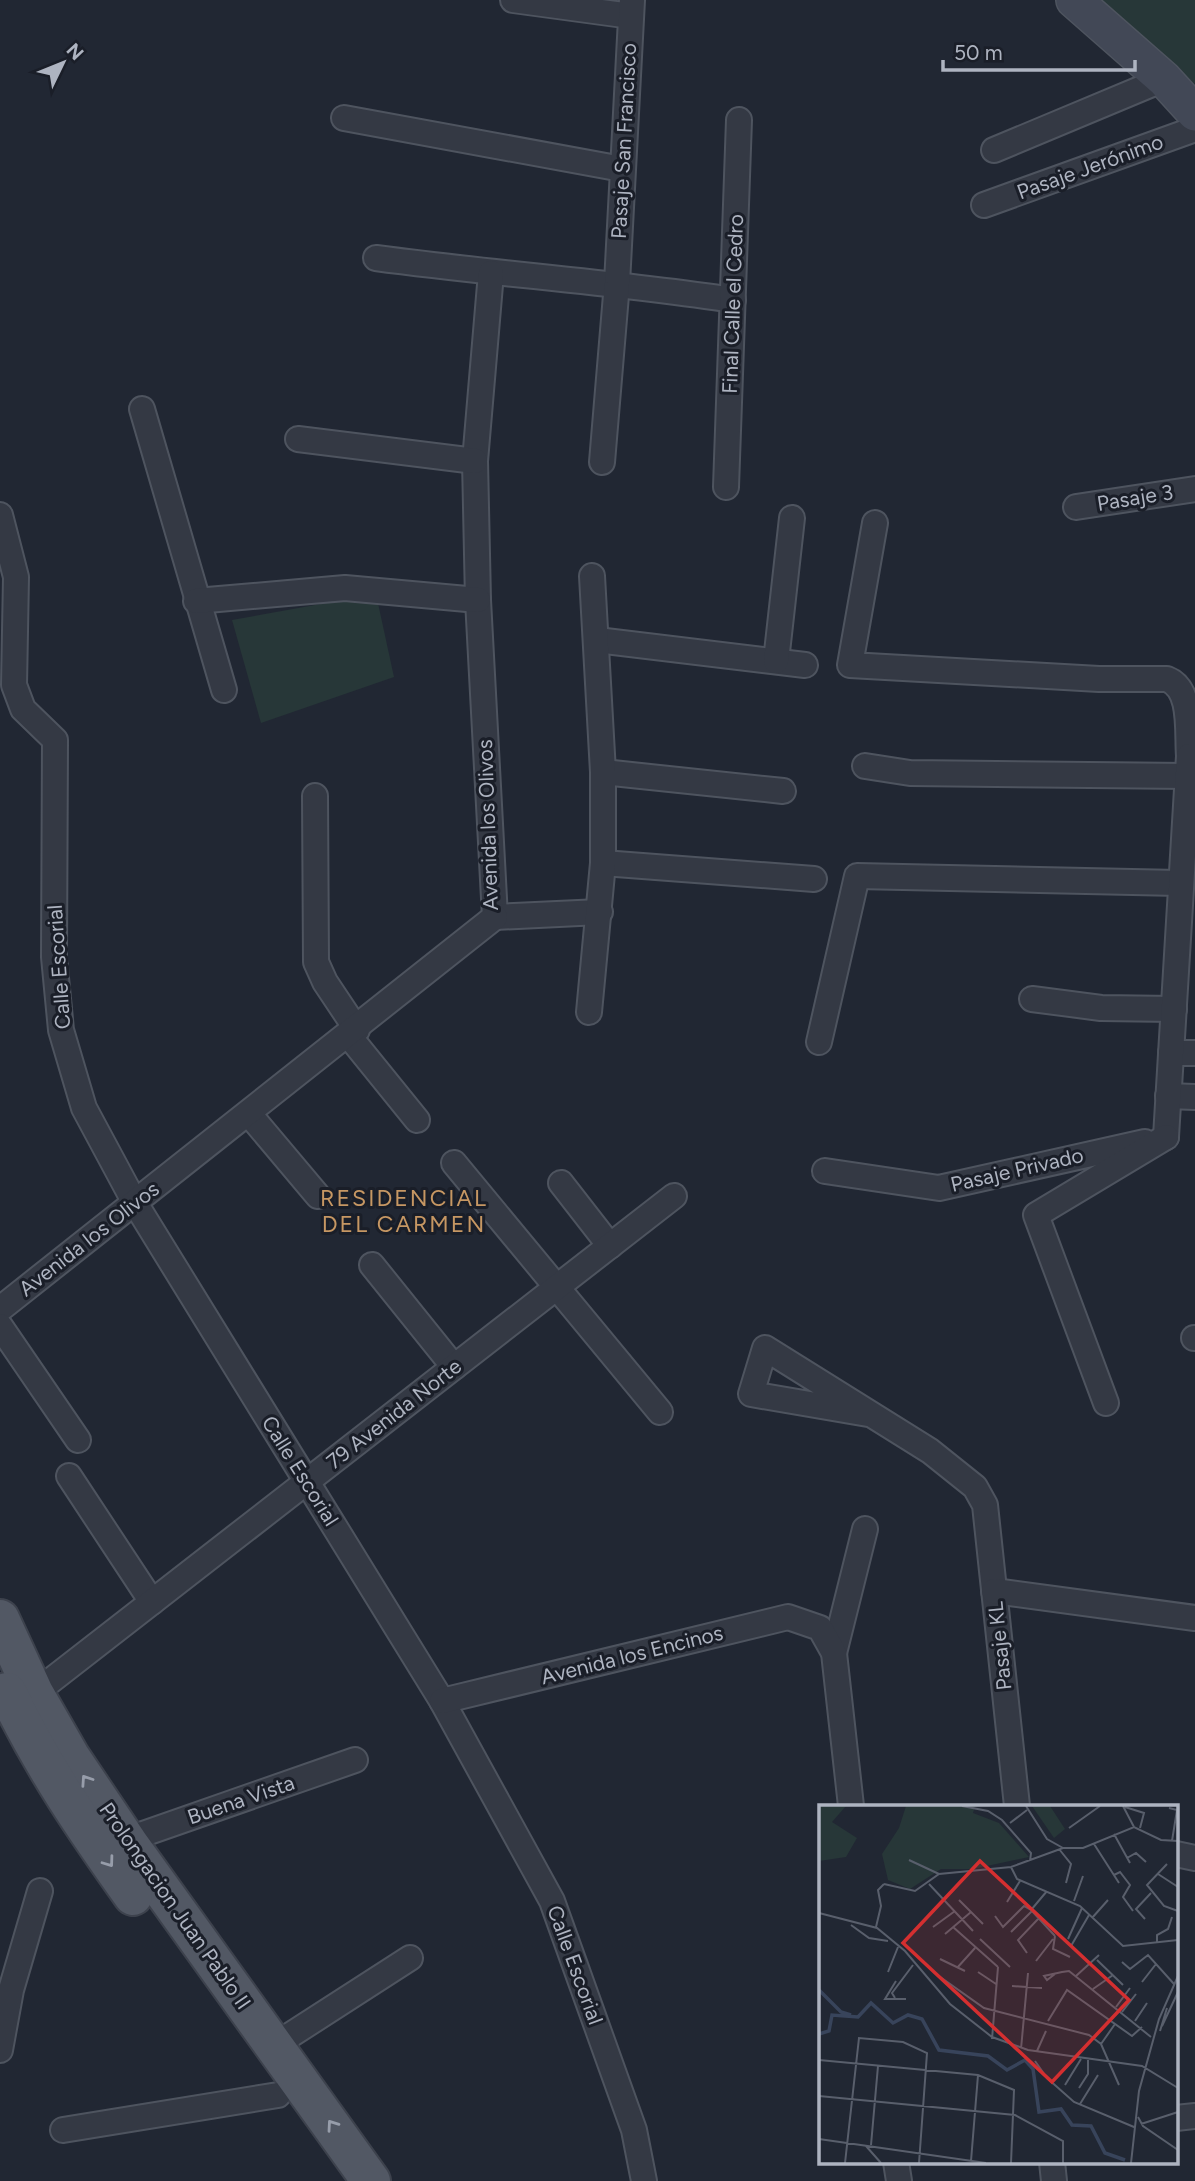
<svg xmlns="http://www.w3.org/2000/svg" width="1195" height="2181" font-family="Figtree,sans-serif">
  <rect width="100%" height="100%" fill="#212733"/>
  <!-- green -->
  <g fill="#273738">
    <path d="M 1078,0 L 1195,0 L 1195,84 L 1085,7 Z"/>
    <path d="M 376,594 L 394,677 L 261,723 L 232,620 Z"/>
  </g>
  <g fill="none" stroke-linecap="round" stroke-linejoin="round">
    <defs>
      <g id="street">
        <path d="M 513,0 L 631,16"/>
        <path d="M 344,118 L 622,169"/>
        <path d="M 994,150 L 1164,79"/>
        <path d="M 984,205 L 1195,129"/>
        <path d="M 376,258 C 495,274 614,282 733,300"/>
        <path d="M 491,273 L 475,461 L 478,600 L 495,917"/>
        <path d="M 142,409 L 224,690"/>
        <path d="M 298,439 L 475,461"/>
        <path d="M 602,462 L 617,283 L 632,0"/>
        <path d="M 726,487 L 739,120"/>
        <path d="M 1076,507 L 1195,489"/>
        <path d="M 0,515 L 16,577 L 14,685 L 23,709 L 55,740 L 54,957 L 61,1030 L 84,1108 L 135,1203 L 442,1701 L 552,1901 L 634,2130 L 644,2181"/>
        <path d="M 875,523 L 850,665 L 1099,679 L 1167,679 C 1193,689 1187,732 1189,756"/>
        <path d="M 196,601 L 345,588 L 478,600"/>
        <path d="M 597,640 L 805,665"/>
        <path d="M 776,661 L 792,518"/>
        <path d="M 865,766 L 910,773 L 1188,776"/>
        <path d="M 603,772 L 783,791"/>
        <path d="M 315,796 L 316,962 L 325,982 L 357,1030"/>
        <path d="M 603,863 L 814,879"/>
        <path d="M 495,917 L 600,912"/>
        <path d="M 1032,999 L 1101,1008 L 1174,1009"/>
        <path d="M 589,1012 L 603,863 L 603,772 L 592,576"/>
        <path d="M 349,1036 L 417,1120"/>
        <path d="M 819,1042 L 857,876 L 1179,883"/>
        <path d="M 1171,1053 L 1195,1053"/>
        <path d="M 1168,1096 L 1195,1097"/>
        <path d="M 249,1114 L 318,1196"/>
        <path d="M 1166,1137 L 1189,756 L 1195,756"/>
        <path d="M 454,1163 L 660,1412"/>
        <path d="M 825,1171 L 939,1188 L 1145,1142"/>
        <path d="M 561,1183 L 610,1246"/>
        <path d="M 372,1265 L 454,1367"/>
        <path d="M 0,1309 L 495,917"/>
        <path d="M 0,1326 L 78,1440"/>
        <path d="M 1194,1338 L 1195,1338"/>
        <path d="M 1106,1403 L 1036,1215 L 1166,1137"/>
        <path d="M 868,1414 L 751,1394 L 765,1348 L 930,1451 L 975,1487 L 985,1505 L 1017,1806"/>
        <path d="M 69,1476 L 152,1602"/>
        <path d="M 994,1591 L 1195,1618"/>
        <path d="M 834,1653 L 865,1529"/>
        <path d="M 26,1700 L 674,1196"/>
        <path d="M 442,1701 L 788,1617 L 820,1628 L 834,1653 L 851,1806"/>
        <path d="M 126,1840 L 355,1760"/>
        <path d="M 1176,1854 L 1195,1858"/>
        <path d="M 275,2045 L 410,1958"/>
        <path d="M 0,2050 L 11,1990 L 40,1891"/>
        <path d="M 1176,2118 L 1195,2116"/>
        <path d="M 63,2130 L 278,2095"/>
        <path d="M 896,2162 L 899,2181"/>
        <path d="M 1052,2162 L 1054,2181"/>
      </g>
      <path id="secondary" d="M 1074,0 L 1164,79 L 1195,113"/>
      <g id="primary">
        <path d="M 0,1619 L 34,1693 L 70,1756 L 129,1844 L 371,2181"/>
        <path d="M 7,1692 C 42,1766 86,1830 133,1896"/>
      </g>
    </defs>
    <!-- street casing -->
    <use href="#street" stroke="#4e545f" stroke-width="28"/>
    <!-- secondary casing -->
    <use href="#secondary" stroke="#4e545f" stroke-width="38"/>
    <!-- primary casing -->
    <use href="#primary" stroke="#3d424d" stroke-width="42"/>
    <!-- street -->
    <use href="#street" stroke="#343944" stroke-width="24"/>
    <!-- secondary -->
    <use href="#secondary" stroke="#424856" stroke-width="35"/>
    <!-- primary -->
    <use href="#primary" stroke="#525864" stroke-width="38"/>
  </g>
  <!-- one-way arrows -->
  <defs><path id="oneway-chevron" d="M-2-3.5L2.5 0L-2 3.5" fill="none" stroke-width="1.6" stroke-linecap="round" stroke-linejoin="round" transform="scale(1.75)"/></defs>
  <g stroke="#979daa">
    <use href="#oneway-chevron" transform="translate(86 1780) rotate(-124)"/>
    <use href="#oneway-chevron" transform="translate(109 1862) rotate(54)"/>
    <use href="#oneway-chevron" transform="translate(332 2125) rotate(-125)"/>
  </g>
  <g text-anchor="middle" stroke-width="6" stroke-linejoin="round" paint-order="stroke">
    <!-- street labels -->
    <g font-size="21" fill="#aeb4c1" stroke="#1a1e28">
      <text transform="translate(624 141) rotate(-87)" y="7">Pasaje San Francisco</text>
      <text transform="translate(1090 167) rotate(-20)" y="7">Pasaje Jerónimo</text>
      <text transform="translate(733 304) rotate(-88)" y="7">Final Calle el Cedro</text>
      <text transform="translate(1135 498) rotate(-9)" y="7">Pasaje 3</text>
      <text transform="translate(488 825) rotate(-92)" y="7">Avenida los Olivos</text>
      <text transform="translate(59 967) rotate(-94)" y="7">Calle Escorial</text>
      <text transform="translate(1017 1170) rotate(-13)" y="7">Pasaje Privado</text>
      <text transform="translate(89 1239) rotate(-38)" y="7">Avenida los Olivos</text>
      <text transform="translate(394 1414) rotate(-38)" y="7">79 Avenida Norte</text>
      <text transform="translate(300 1471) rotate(58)" y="7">Calle Escorial</text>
      <text transform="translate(1000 1646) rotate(-96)" y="7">Pasaje KL</text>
      <text transform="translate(632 1655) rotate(-14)" y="7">Avenida los Encinos</text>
      <text transform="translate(241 1800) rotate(-19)" y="7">Buena Vista</text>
      <text transform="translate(175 1906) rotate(55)" y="7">Prolongacion Juan Pablo II</text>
      <text transform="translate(575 1965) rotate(70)" y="7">Calle Escorial</text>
    </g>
    <!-- neighbourhood labels -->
    <g font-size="23" letter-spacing="2" fill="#c69763" stroke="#1a1e28">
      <text x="404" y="1206">RESIDENCIAL<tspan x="404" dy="26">DEL CARMEN</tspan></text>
    </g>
  </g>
  <!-- overview -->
  <g transform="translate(819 1805)">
    <rect width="359" height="359" fill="#212733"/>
    <path d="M 0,1 L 27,1 L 13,17 L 38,33 L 27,52 L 0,56 ZM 87,1 L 156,1 L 154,8 L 180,18 L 210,52 L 154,64 L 122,64 L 91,84 L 69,75 L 63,49 L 80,23 ZM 213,1 L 231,1 L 246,24 L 235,33 Z" fill="#273738"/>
    <path fill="none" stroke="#38445b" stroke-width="3.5" d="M 0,185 L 22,207 L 32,210M 0,229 L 10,226 L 13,210 L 39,212 L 52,198 L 74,218 L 89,210 L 103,214 L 120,245 L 169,251 L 188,265 L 206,255 L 214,264 L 220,307 L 242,304 L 253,320 L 272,321 L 286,348 L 306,355"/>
    <path fill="none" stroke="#595f6c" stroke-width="2" d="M 143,1 L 169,6 L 183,15 L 212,48 L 211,56M 207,1 L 228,34 L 244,43M 304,1 L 315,22M 306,2 L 325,8 L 321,23M 350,3 L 358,5 L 353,36M 191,18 L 208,5M 250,23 L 281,1M 295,29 L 311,58M 275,39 L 300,78M 240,44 L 252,59 L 247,78M 308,53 L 317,48 L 327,57M 90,55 L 120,69M 348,59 L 328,80 L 345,101 L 359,106M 192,62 L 198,74 L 261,101 L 304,141 L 359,135M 339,69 L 359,82M 295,70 L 301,67 L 311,80 L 304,92 L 314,106M 65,79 L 96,86 L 120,69 L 192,62 L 244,43 L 264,43 L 315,22 L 342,35 L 359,36M 110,79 L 154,126M 228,86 L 212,105 L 236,131M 140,95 L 164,119M 255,96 L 264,71M 188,97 L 201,76M 0,108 L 58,123 L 86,146 L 131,199 L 173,232 L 209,245 L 323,261 L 359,283M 176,111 L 184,122 L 205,101 L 212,105M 273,113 L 289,95M 326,114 L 317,104 L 332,88M 32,120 L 50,133 L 69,136M 57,122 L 62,101 L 59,85 L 65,79M 114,122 L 136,106M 134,122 L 179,162M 192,127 L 213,106M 126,129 L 152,107M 236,131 L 234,144 L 251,152M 161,134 L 191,162M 249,134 L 263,103M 338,139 L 338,130 L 349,124 L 353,112M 252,141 L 270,110M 208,148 L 199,135 L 220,113M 121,154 L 146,166M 278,155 L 304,180M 217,156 L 234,134M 303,157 L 311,164 L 329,150 L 355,179M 138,163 L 156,143M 69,167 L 79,142M 159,167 L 177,179M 117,169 L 165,203 L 270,230 L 282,239 L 300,280M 236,169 L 228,175 L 225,171 L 243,167 L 250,166 L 332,232M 257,171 L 280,150M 77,176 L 66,194 L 87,194M 323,177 L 337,159M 193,181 L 223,183M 274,184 L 294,170M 76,193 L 73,188 L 94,160M 297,202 L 311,183M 303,207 L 317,189M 229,216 L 248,185 L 313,231 L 323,222M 316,216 L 328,198M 343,221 L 359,187M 341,226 L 348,203M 173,234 L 179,162M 282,239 L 296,219M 202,244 L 209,168M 218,246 L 227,226M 0,255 L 159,270 L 195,285 L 192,358M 216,256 L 228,273 L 255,297 L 315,322M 246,280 L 262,254M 260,283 L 269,269 L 269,255M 0,291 L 196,310 L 244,336 L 244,358M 261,299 L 279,270M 319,312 L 324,321 L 359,345M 322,319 L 359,307M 0,334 L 167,358M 52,340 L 59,261M 47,341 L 62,358M 152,356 L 159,270M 26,358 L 40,233 L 84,237 L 108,248 L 100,358M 312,358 L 320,286 L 340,214 L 359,171"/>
    <path fill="#d42f30" fill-opacity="0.15" stroke="#d42f30" stroke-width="3.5" d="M 161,56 L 310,195 L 233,277 L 84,138 Z"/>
    <rect width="359" height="359" fill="none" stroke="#aeb4c1" stroke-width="3.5"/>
  </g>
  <!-- north arrow -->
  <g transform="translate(63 63) rotate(47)" stroke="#1a1e28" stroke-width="5" paint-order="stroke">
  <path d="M0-5L12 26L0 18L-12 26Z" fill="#aeb4c1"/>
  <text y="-10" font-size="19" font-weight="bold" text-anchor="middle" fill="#aeb4c1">N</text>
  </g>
  <!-- scale -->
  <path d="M943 60v10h192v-10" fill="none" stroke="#aeb4c1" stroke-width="3.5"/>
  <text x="954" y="60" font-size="21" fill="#aeb4c1" stroke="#1a1e28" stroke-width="5" paint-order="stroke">50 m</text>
</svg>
